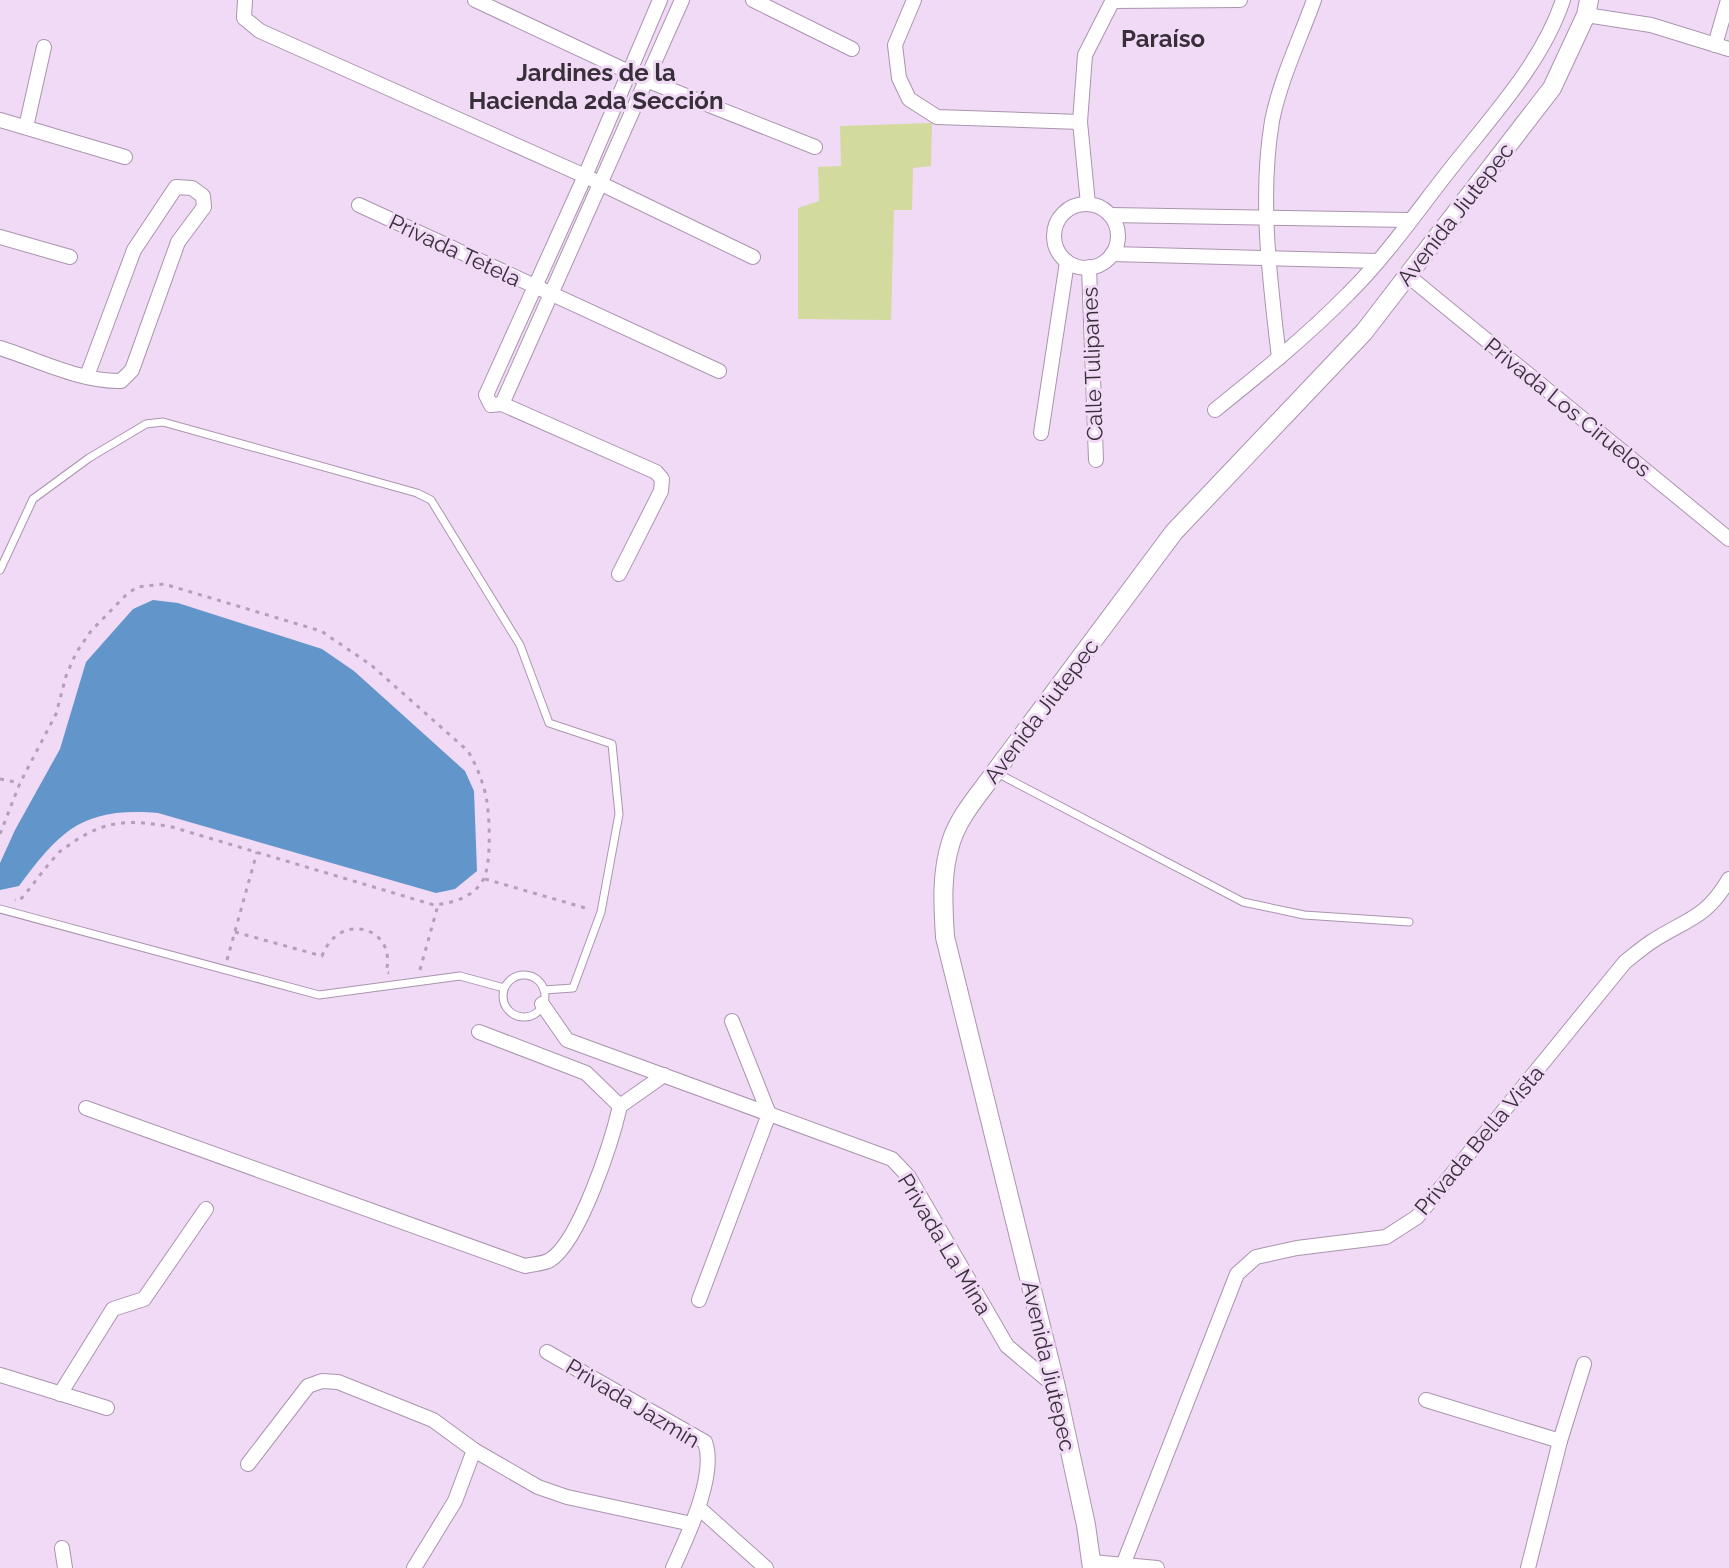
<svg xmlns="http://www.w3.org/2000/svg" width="1729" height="1568" font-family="Raleway,sans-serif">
  <rect width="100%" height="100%" fill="#f1daf6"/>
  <!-- green -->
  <path fill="#d2da9d" d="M 932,123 L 931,166 L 913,168 L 912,210 L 894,210 L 891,320 L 798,319 L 798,208 L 819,201 L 818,167 L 841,166 L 840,126 Z"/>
  <!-- water -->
  <path fill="#6295ca" d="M 153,600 L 178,603 L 322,649 L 354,671 L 465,771 L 474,791 L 477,871 L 455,889 L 436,893 L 158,813 C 84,807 61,829 19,886 L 0,890 L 0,863 L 15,830 L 60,749 L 86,662 L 133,609 Z"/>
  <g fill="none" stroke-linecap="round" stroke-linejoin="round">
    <defs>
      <g id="service">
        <path d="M 0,570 L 33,499 L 89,458 L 146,424 L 163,422 L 417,493 L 431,500 L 520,645 L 549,723 L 612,744 L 619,814 L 601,912 L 573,988 L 544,990"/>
        <path d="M 997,773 L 1243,902 L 1304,915 L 1409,922"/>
        <path d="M 0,909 L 319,995 L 460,976 L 504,988"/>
        <circle cx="524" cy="996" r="21"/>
      </g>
      <g id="minor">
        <path d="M 245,0 L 244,18 L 260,31 L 585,176 L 753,257"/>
        <path d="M 475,0 L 646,80 L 815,147"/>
        <path d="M 660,0 L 585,176 L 486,395 L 491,405 L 502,404 L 682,0"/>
        <path d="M 753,0 L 852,49"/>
        <path d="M 914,0 L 895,45 L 899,78 L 909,99 L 937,117 L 1080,122"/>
        <path d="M 1112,1 L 1240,0"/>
        <path d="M 1586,15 L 1651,25 L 1729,49"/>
        <path d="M 1715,45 L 1728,0"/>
        <path d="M 0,120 L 125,157"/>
        <path d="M 26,127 L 44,47"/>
        <path d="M 1088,204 L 1080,122 L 1085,55 L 1113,0"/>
        <circle cx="1086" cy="236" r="32"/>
        <path d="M 359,205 L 719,371"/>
        <path d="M 1110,215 L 1408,220"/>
        <path d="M 0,237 L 70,257"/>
        <path d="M 1112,254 L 1378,261"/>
        <path d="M 1089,267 L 1096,460"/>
        <path d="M 1407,275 L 1729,539"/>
        <path d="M 0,348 C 38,360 81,382 121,381 L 132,370 L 178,242 L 204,207 L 203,196 L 192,188 L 176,187 L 134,250 L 87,376"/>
        <path d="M 1279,358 C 1270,280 1259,199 1272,121 C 1280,80 1300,39 1314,0"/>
        <path d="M 502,404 L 656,472 L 662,479 L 661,491 L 619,574"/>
        <path d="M 1215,410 C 1261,373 1307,336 1348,294 C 1390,253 1426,198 1464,152 C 1501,106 1544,57 1563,0"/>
        <path d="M 1041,433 L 1067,262"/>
        <path d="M 542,1004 L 567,1040 L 892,1159 L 909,1177 L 1007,1346 L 1056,1387"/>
        <path d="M 479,1032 L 586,1073 L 620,1106"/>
        <path d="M 86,1108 L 525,1266 C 532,1264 544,1264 550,1260 C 580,1241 612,1141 620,1106 L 664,1075"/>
        <path d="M 699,1300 L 769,1114 L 732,1021"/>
        <path d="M 547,1352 L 705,1442 C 717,1475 687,1537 673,1568"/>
        <path d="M 0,1375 L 107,1408"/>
        <path d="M 60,1394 L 113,1309 L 144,1299 L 206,1209"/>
        <path d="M 1426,1400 L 1560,1441"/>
        <path d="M 248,1464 L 308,1386 L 322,1381 L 338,1382 L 433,1420 L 474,1450 L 538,1487 L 567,1497 L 692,1524"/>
        <path d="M 699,1508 L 766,1568"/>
        <path d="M 62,1548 L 65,1568"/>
        <path d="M 1092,1562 L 1157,1568"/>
        <path d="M 1123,1565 L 1237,1274 L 1256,1257 L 1297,1248 L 1386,1237 L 1417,1217 L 1625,962 C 1634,955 1642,948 1651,942 C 1686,919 1706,919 1729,879"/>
        <path d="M 414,1568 L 455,1501 L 474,1450"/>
        <path d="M 1528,1568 L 1560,1441 L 1584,1364"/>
      </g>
      <path id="secondary" d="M 1092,1568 L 1086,1525 L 1056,1387 L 945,937 C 943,905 941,873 951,842 C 959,816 980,793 995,772 L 1174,532 L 1364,332 L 1552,88 L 1586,15 L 1589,0"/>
    </defs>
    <!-- service casing -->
    <use href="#service" stroke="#aa94ae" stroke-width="9"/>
    <!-- minor casing -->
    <use href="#minor" stroke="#aa94ae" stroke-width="16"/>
    <!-- secondary casing -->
    <use href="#secondary" stroke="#aa94ae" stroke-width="20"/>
    <!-- path -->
    <g stroke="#b3a0b7" stroke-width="3" stroke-dasharray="4 6" stroke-linecap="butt">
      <path d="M 0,779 L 20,783"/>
      <path d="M 0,834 L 20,783 L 56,714 L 66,676 L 76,653 L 91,631 L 126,595 L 137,587 L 164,584 L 321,631 L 371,665 L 468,751 C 476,765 481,777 485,792 C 490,810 492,865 483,880 C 473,898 452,903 434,905 L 172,827 C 134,820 108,819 75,841 C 68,846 60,850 55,857 C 42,871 32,887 19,901 L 15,900"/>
      <path d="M 485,879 L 589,909"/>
      <path d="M 235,932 L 322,956 C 339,910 398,927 386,972 L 389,973"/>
      <path d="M 227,960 L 257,852"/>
      <path d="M 420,970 L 438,905"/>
    </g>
    <!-- service -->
    <use href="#service" stroke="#fff" stroke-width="7"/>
    <!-- minor -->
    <use href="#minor" stroke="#fff" stroke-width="14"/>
    <!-- secondary -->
    <use href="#secondary" stroke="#fff" stroke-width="18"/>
  </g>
  <g text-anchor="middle" stroke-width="6" stroke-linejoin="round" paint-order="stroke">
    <!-- street labels -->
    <g font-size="22" fill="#382f3a" stroke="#f1daf6">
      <text transform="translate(1455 214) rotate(-52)" y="8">Avenida Jiutepec</text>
      <text transform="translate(455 250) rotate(25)" y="8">Privada Tetela</text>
      <text transform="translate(1092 364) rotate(-92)" y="8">Calle Tulipanes</text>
      <text transform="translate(1568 407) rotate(39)" y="8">Privada Los Ciruelos</text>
      <text transform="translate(1041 711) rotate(-53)" y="8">Avenida Jiutepec</text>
      <text transform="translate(1479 1140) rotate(-50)" y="8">Privada Bella Vista</text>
      <text transform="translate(945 1244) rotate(59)" y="8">Privada La Mina</text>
      <text transform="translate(1049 1366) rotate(77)" y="8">Avenida Jiutepec</text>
      <text transform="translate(633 1403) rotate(31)" y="8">Privada Jazmín</text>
    </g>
    <!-- neighbourhood labels -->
    <g font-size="24" font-weight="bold" fill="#382f3a" stroke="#f1daf6">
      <text x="1163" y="47">Paraíso</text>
      <text x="596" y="81">Jardines de la<tspan x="596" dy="28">Hacienda 2da Sección</tspan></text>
    </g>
  </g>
</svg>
